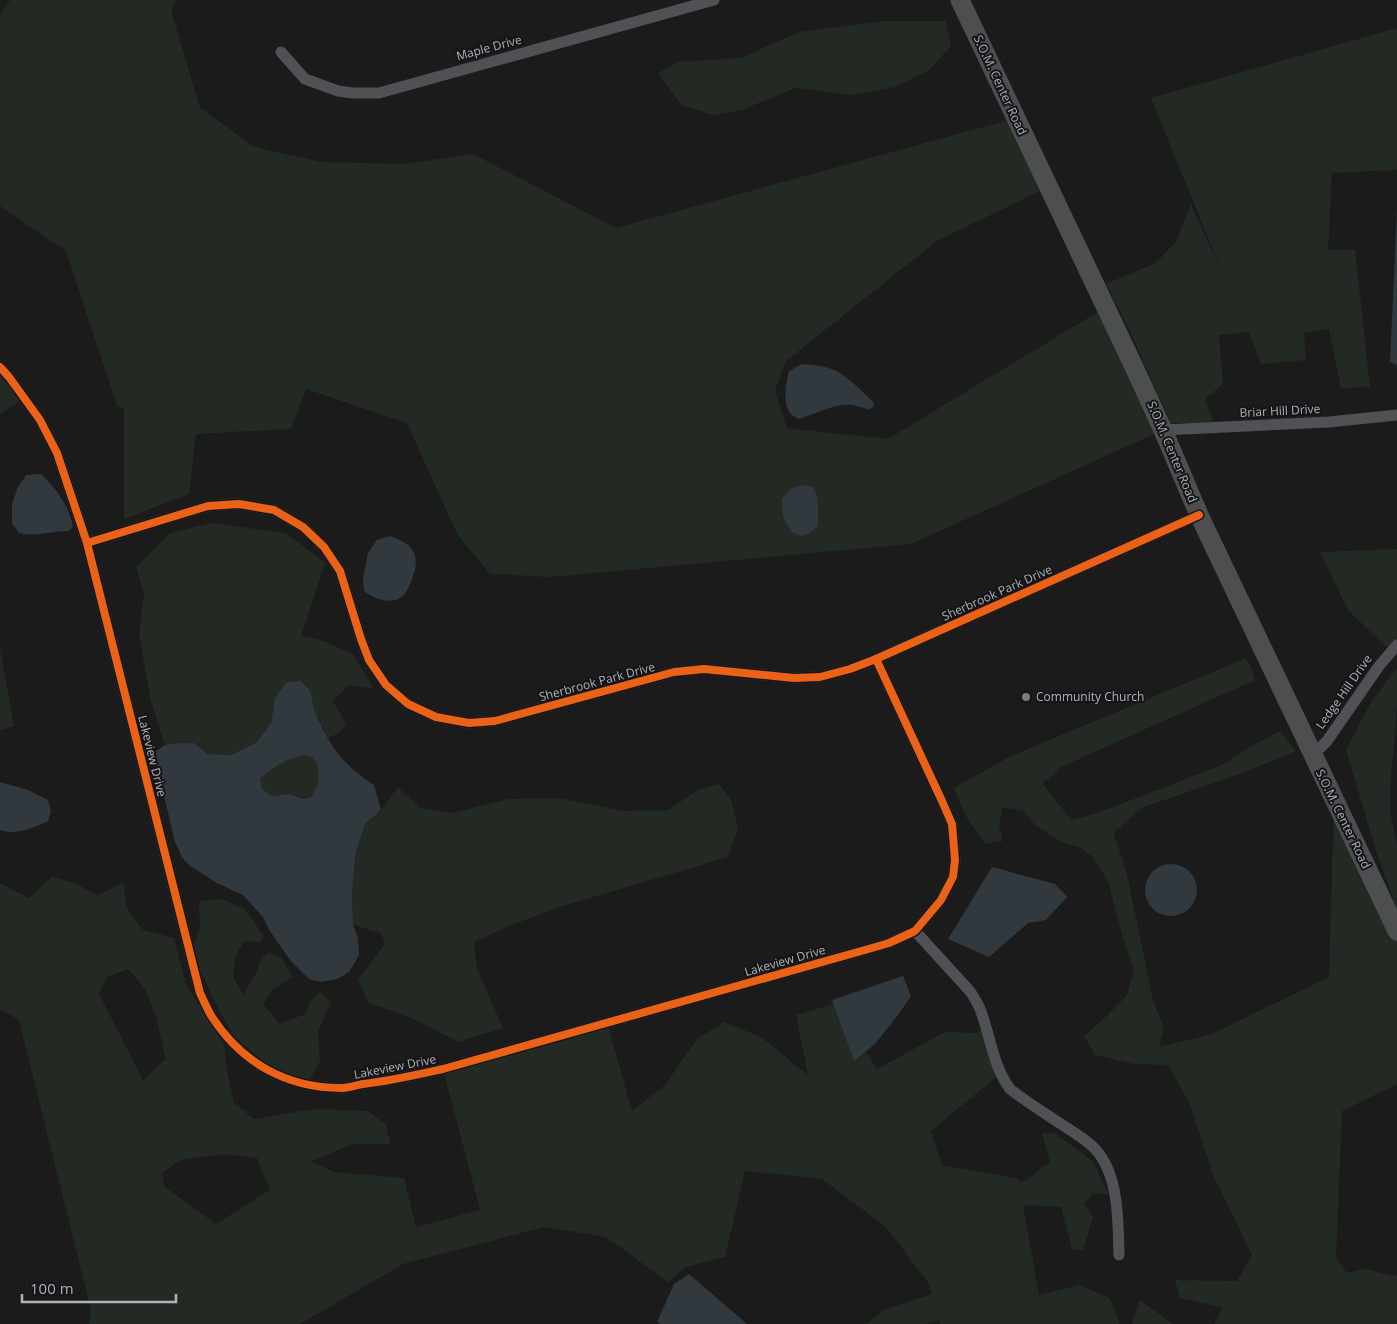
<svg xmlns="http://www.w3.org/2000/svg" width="1397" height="1324" font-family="'Open Sans',sans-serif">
  <rect width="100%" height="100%" fill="#1b1b1b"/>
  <!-- green -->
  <g fill="#232a24" fill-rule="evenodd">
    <path d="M 10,0 L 176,0 L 171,10 L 200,108 L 255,147 L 322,162 L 404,164 L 473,154 L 616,228 L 1016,118 L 1048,187 L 937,241 L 786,361 L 775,391 L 787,428 L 888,439 L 1106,307 L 1163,430 L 911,544 L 550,577 L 490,574 L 457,534 L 407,423 L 306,389 L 291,429 L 196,434 L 189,494 L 124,519 L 124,408 L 117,406 L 66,251 L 0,206 L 0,14 Z"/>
    <path d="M 883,21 L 946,21 L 951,46 L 928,71 L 895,87 L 852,95 L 795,88 L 742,110 L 713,115 L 681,105 L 658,73 L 679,62 L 741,58 L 799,32 Z"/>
    <path d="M 1397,28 L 1397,170 L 1332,173 L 1328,250 L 1355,250 L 1370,387 L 1341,388 L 1329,329 L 1304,333 L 1306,360 L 1261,364 L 1249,332 L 1219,335 L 1223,384 L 1205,399 L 1213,423 L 1171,423 L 1128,327 L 1106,284 L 1156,263 L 1176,242 L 1191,204 L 1224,277 L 1151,98 Z"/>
    <path d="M 0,367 L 24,398 L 0,414 Z"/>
    <path d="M 211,523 L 286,533 L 325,563 L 301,636 L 324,641 L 353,654 L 374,689 L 349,685 L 333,701 L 346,724 L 339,733 L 328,738 L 314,709 L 310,691 L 275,698 L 271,723 L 257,742 L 231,755 L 207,754 L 180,743 L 165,745 L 150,698 L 139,633 L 144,595 L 136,567 L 170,533 Z"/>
    <path d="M 1397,549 L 1397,645 L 1391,651 L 1348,610 L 1320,552 Z"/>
    <path d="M 0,648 L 14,726 L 0,730 Z"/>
    <path d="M 1246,658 L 1252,669 L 1255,680 L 1061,767 L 1043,784 L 1071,820 L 1095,814 L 1222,765 L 1255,744 L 1280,731 L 1296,751 L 1245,772 L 1141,808 L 1114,833 L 1127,875 L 1154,1004 L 1164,1028 L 1159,1047 L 1212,1034 L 1329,977 L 1334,799 L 1397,931 L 1397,1084 L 1342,1111 L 1336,1258 L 1347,1273 L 1365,1269 L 1394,1276 L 1397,1275 L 1397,1324 L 1214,1324 L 1223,1307 L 1180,1298 L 1175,1280 L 1237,1281 L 1252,1255 L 1214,1177 L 1189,1102 L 1168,1065 L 1134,1064 L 1095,1055 L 1084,1036 L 1108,1015 L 1127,995 L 1134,970 L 1121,931 L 1108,881 L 1093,857 L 1081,848 L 1060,841 L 1036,826 L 1024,811 L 1003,807 L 999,825 L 1003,841 L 985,844 L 967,818 L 954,788 L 1009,757 Z"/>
    <path d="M 1397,669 L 1397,703 L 1395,737 L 1391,772 L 1390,812 L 1397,844 L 1397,909 L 1376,851 L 1346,750 L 1370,704 L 1394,671 Z"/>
    <path d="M 304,755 L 313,757 L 318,767 L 318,786 L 311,797 L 303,799 L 289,794 L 272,796 L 262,789 L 260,779 C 275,766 284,760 304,755 Z"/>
    <path d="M 719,784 L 731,800 L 738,827 L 728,857 L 560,907 L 514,924 L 474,942 L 477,968 L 503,1028 L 458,1042 L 414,1019 L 369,1003 L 358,980 L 385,943 L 381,933 L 353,925 L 352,891 L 356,851 L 365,824 L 381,810 L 398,787 L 420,808 L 453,813 L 508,799 L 559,798 L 624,811 L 668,810 L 698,790 Z"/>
    <path d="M 52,877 L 75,883 L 98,896 L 123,882 L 127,908 L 143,930 L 174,938 L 186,984 L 224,1045 L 227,1070 L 234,1103 L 254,1119 L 313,1109 L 367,1111 L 386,1124 L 390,1144 L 353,1144 L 311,1161 L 334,1172 L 404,1178 L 416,1227 L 480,1210 L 443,1069 L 607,1023 L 632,1111 L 665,1085 L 697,1039 L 724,1022 L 761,1037 L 808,1075 L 796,1015 L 834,1004 L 854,1060 L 866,1052 L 877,1069 L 945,1032 L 977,1033 L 985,1026 L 1000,1074 L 931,1131 L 942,1165 L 1019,1179 L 1020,1183 L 1028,1179 L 1050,1162 L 1042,1133 L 1054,1133 L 1093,1161 L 1108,1194 L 1093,1193 L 1084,1204 L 1093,1217 L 1083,1250 L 1072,1250 L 1061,1207 L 1023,1205 L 1039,1295 L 1079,1285 L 1110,1298 L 1120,1324 L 940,1324 L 939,1320 L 925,1324 L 866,1324 L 886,1309 L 932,1294 L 929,1284 L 886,1227 L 822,1179 L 745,1171 L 725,1257 L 686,1267 L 668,1282 L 606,1237 L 544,1227 L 403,1264 L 300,1324 L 89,1324 L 91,1310 L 19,1020 L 0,1009 L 0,883 L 29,898 ZM 128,969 L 145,989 L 156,1017 L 166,1059 L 143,1080 L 99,994 L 107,977 ZM 224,1154 L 257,1158 L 270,1190 L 216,1224 L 165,1187 L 162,1173 L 180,1160 Z"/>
    <path d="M 222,899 L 245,909 L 264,936 L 260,942 L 244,941 L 235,957 L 233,977 L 243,995 L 257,972 L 261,958 L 269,952 L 282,958 L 292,977 L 272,990 L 263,1004 L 280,1024 L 305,1014 L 311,1001 L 319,992 L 331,1002 L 318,1032 L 320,1062 L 309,1081 L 270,1067 L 233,1035 L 217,1006 L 200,970 L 194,944 L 200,928 L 199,901 Z"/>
    <path d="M 1140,1300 L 1173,1324 L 1174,1324 L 1132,1324 Z"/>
  </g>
  <!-- water -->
  <g fill="#31393e" fill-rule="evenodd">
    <path d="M 1397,210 L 1397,365 L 1390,362 Z"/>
    <path d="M 802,364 C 814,365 829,366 840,373 C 852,381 863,392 873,402 L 874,406 L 869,410 C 839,397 826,412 798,419 C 796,417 793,416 791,414 C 782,404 786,382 789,371 Z"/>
    <path d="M 41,474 C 58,491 67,503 73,526 L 69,531 C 50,531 39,537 19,533 L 12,523 L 12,505 L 17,489 L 26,475 Z"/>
    <path d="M 802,485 L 813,487 C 820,499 818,513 818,526 L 810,533 L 801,536 L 792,532 L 783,517 L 782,499 L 790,489 Z"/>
    <path d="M 390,536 C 398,539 409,543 413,551 C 417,557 416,567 414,573 C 411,581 409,589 404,595 C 393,606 374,599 364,591 L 363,579 L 368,553 L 377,540 Z"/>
    <path d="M 301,681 C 303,684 307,687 309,690 C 313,696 312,705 315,712 C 331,748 341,763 374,785 L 381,810 L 365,824 L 356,851 L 352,891 L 353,925 L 358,938 L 359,955 L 349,972 L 337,979 L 321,982 L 309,979 L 290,960 L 270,931 L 263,917 L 243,895 L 217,883 L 190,866 L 182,857 L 175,842 L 155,758 L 156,751 L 165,745 L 180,743 L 194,743 L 207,754 L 231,755 L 257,742 L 271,723 L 275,698 L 286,683 ZM 304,755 L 313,757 L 318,767 L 318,785 L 311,797 L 303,799 L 289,794 L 272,796 L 262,789 L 260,779 C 275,766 284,760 304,755 Z"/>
    <path d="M 0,782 L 28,790 L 48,800 L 51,811 L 48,821 C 33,828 16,836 0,830 Z"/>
    <circle cx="1171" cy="890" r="26"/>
    <path d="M 992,867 L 1055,884 L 1067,897 L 1046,920 L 1028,923 L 989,957 L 948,939 Z"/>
    <path d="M 903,976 L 911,996 L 898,1015 L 875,1044 L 854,1061 L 832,1000 Z"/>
    <path d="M 689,1274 L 747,1324 L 661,1324 L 657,1322 L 674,1284 Z"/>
  </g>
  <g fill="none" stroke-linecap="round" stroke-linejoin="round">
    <!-- street -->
    <g stroke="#505154" stroke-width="11">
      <path d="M 281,52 L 305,79 L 338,91 L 353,93 L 379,93 L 714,0"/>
      <path d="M 0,367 L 9,377 L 40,420 L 57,453 L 87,543 L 200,993 C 204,1001 207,1009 212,1017 C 241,1062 286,1088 341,1088 C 348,1088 356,1085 363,1084 C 390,1081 416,1075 443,1069 L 872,948 L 889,943 L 915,931 L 941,900 L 953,877 L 955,860 L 952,824 L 942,801 L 876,659"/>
      <path d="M 1163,430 L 1329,422 L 1397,415"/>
      <path d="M 87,543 L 208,506 L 239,504 L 274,510 L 303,527 L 324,547 L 340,571 L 361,639 L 369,660 L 386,685 L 408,704 L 436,717 L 469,723 L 495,721 L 674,672 L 704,669 L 794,678 L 820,677 L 850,669 L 876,659 L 1199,515"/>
      <path d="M 1313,755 L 1327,741 L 1379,666 L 1397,645"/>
      <path d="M 915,931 L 968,989 C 973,995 977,1002 980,1009 C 991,1037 992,1064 1010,1089 C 1028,1103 1046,1114 1064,1126 C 1076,1134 1092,1143 1100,1155 C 1119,1181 1118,1224 1119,1255"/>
    </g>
    <!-- primary -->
    <path stroke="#4d4e50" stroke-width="19" d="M 960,0 L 1135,369 L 1163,430 L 1199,515 L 1397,931"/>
    <defs>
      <g id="cycleway">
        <path d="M 0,367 L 9,377 L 40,420 L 57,453 L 87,543 L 200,993 C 204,1001 207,1009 212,1017 C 241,1062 286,1088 341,1088 C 348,1088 356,1085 363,1084 C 390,1081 416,1075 443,1069 L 872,948 L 889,943 L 915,931 L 941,900 L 953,877 L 955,860 L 952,824 L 942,801 L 876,659"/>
        <path d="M 87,543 L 208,506 L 239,504 L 274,510 L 303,527 L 324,547 L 340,571 L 361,639 L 369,660 L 386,685 L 408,704 L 436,717 L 469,723 L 495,721 L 674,672 L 704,669 L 794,678 L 820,677 L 850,669 L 876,659 L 1199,515"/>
      </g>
    </defs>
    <!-- cycleway casing -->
    <use href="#cycleway" stroke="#151517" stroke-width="11"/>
    <!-- cycleway -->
    <use href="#cycleway" stroke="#ea6118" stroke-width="8"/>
  </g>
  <!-- markers -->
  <circle fill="#7b7e82" stroke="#151517" stroke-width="2" cx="1026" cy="697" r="5"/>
  <g text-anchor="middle" stroke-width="4" stroke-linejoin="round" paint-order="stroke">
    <!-- street labels -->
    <g font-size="12" fill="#aeb3ba" stroke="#151517">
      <text transform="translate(489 48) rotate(-15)" y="4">Maple Drive</text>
      <text transform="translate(1000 85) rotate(65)" y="4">S.O.M. Center Road</text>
      <text transform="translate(1280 411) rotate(-3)" y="4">Briar Hill Drive</text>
      <text transform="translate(1172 452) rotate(67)" y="4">S.O.M. Center Road</text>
      <text transform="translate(997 593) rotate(-24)" y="4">Sherbrook Park Drive</text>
      <text transform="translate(597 682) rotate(-15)" y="4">Sherbrook Park Drive</text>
      <text transform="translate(1344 692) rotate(-55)" y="4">Ledge Hill Drive</text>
      <text transform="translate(152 756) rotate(76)" y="4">Lakeview Drive</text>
      <text transform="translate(1343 819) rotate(64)" y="4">S.O.M. Center Road</text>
      <text transform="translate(785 961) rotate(-16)" y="4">Lakeview Drive</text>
      <text transform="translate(395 1067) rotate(-11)" y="4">Lakeview Drive</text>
    </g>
    <!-- poi labels -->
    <g font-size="12" fill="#aeb3ba" stroke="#151517" text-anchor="start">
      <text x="1036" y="701">Community Church</text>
    </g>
  </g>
  <!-- scale -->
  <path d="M22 1294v8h154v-8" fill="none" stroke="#aeb3ba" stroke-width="2.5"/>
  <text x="30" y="1294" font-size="15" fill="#aeb3ba" stroke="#151517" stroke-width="4" paint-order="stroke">100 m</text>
</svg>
